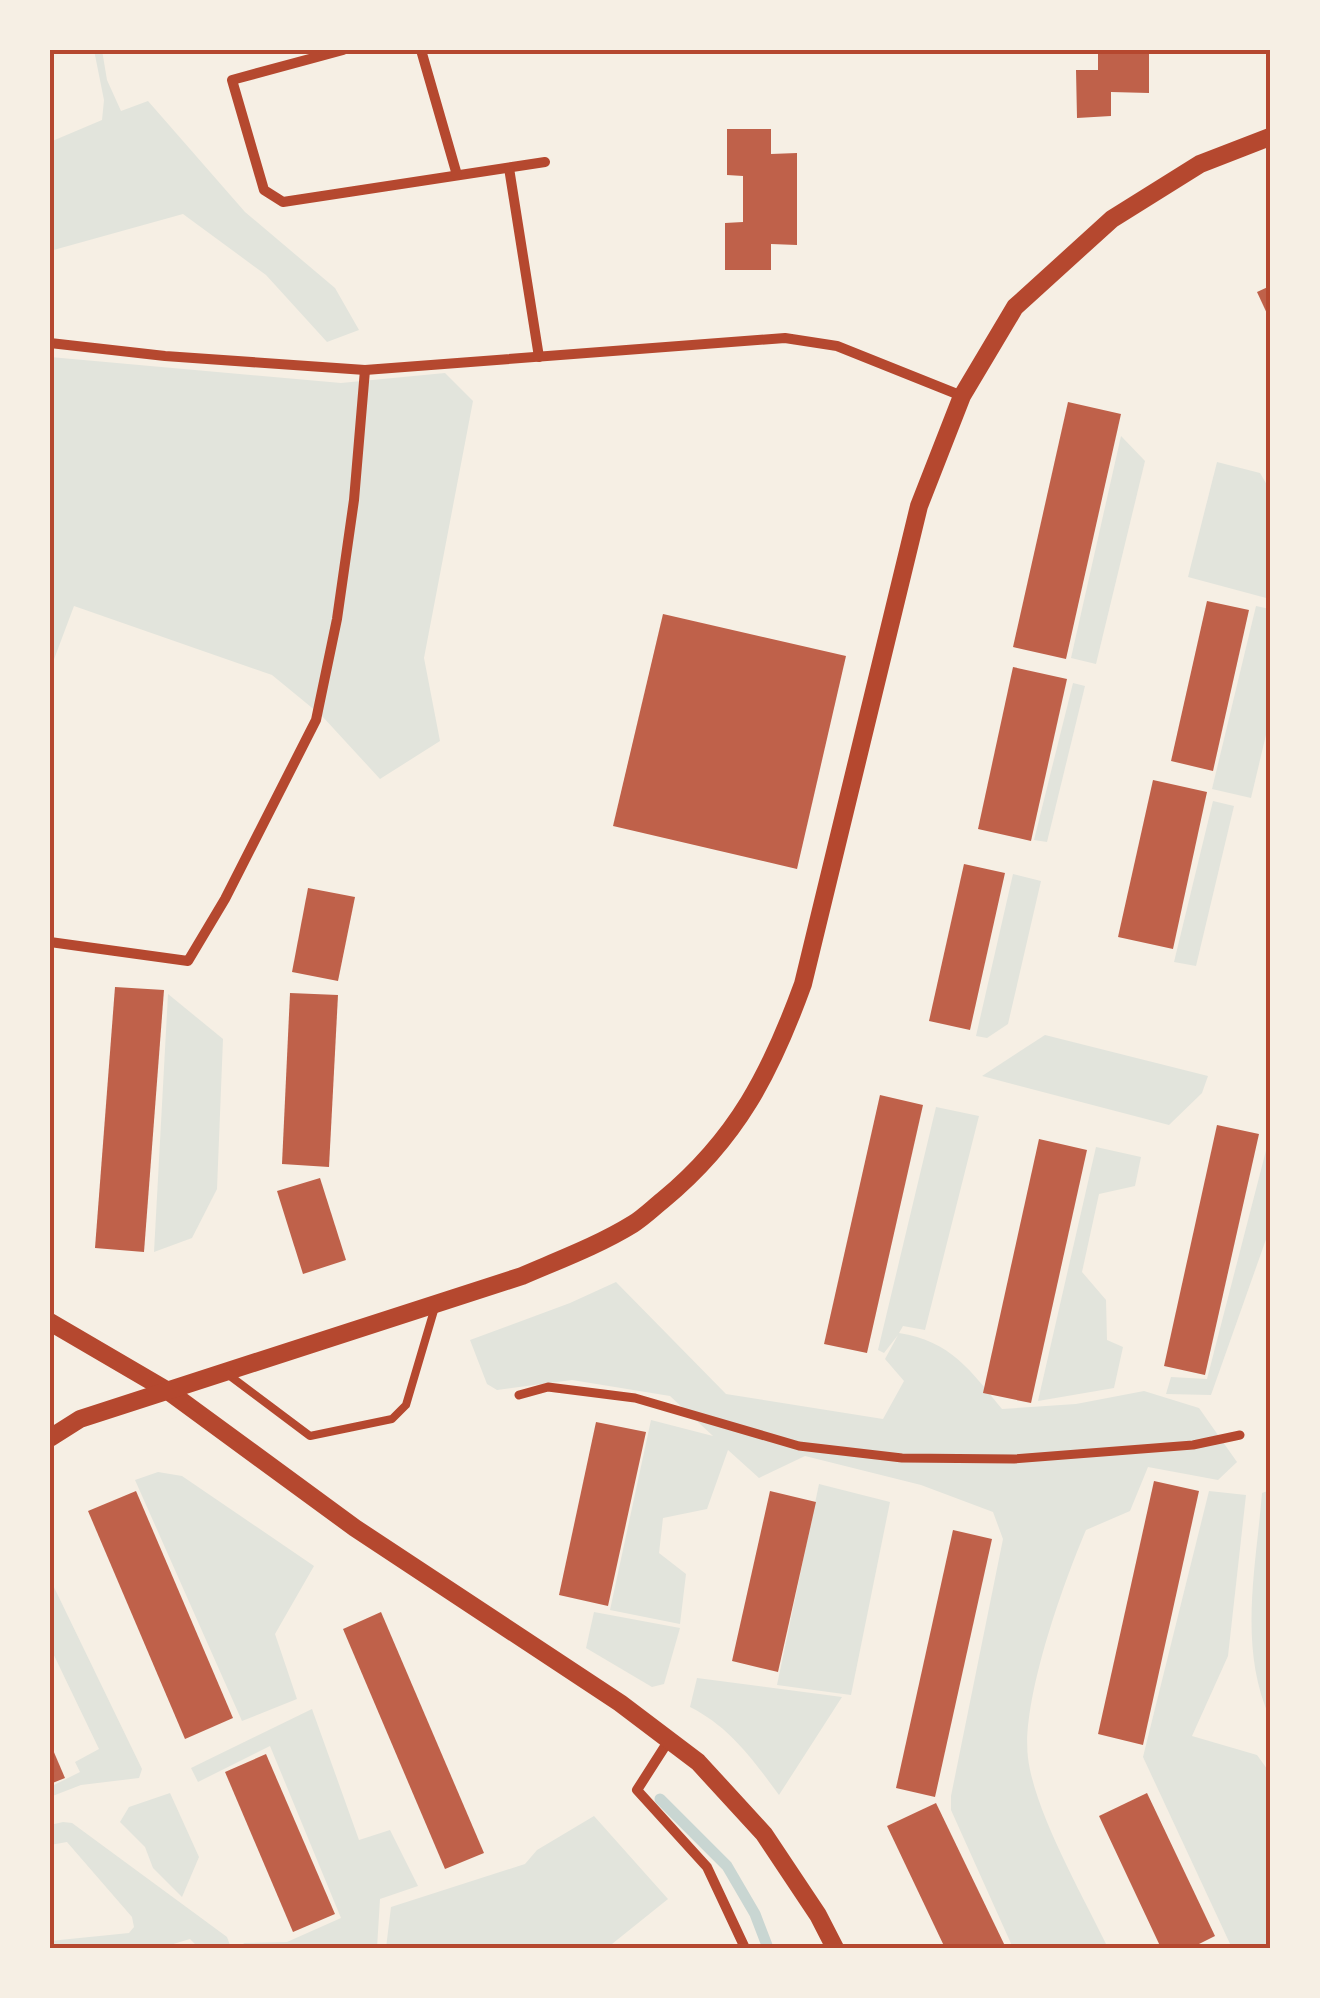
<svg xmlns="http://www.w3.org/2000/svg" width="1320" height="1998" font-family="Roboto,sans-serif">
  <rect width="100%" height="100%" fill="#f6efe4"/>
  <!-- green -->
  <g fill="#e2e4dc">
    <path d="M 94,50 L 102,50 L 107,80 L 121,111 L 148,101 L 245,212 L 335,288 L 359,330 L 327,342 L 266,275 L 183,214 L 50,251 L 50,142 L 102,120 L 104,100 Z"/>
    <path d="M 50,357 L 341,383 L 445,373 L 473,401 L 424,658 L 440,741 L 380,779 L 322,716 L 272,675 L 74,606 L 50,670 Z"/>
    <path d="M 1121,436 L 1145,461 L 1096,664 L 1071,658 Z"/>
    <path d="M 1217,462 L 1260,473 L 1270,490 L 1270,599 L 1188,577 Z"/>
    <path d="M 1256,606 L 1270,609 L 1270,718 L 1251,798 L 1212,789 Z"/>
    <path d="M 1073,683 L 1085,686 L 1047,842 L 1034,840 Z"/>
    <path d="M 1213,801 L 1234,806 L 1196,966 L 1174,962 Z"/>
    <path d="M 1013,874 L 1041,881 L 1008,1024 L 987,1038 L 976,1036 Z"/>
    <path d="M 168,994 L 223,1039 L 217,1189 L 192,1238 L 154,1252 Z"/>
    <path d="M 1045,1035 L 1208,1076 L 1202,1093 L 1169,1125 L 982,1076 Z"/>
    <path d="M 936,1107 L 979,1116 L 925,1330 L 903,1326 L 899,1333 C 951,1341 971,1371 1002,1409 L 1076,1404 L 1144,1391 L 1199,1408 L 1237,1462 L 1218,1480 L 1148,1467 L 1130,1511 L 1086,1530 C 1063,1584 1021,1701 1028,1758 C 1035,1813 1083,1896 1108,1948 L 1013,1948 L 951,1810 L 951,1796 L 1003,1539 L 993,1512 L 921,1485 L 805,1456 L 759,1478 L 728,1450 L 707,1509 L 663,1518 L 659,1553 L 686,1574 L 680,1624 L 610,1610 L 651,1420 L 713,1436 L 670,1396 L 572,1380 L 497,1390 L 487,1384 L 470,1340 L 570,1303 L 616,1282 L 726,1394 L 883,1419 L 904,1381 L 885,1359 L 898,1335 L 884,1353 L 878,1350 Z"/>
    <path d="M 1270,1135 L 1270,1228 L 1211,1395 L 1166,1394 L 1171,1377 L 1207,1379 Z"/>
    <path d="M 1096,1147 L 1141,1157 L 1135,1186 L 1099,1194 L 1082,1272 L 1106,1300 L 1107,1340 L 1123,1347 L 1114,1388 L 1038,1401 Z"/>
    <path d="M 158,1472 L 182,1476 L 314,1566 L 275,1634 L 297,1699 L 242,1721 L 135,1480 Z"/>
    <path d="M 819,1484 L 890,1502 L 851,1695 L 777,1685 Z"/>
    <path d="M 1270,1490 L 1270,1718 C 1238,1647 1256,1568 1262,1493 Z"/>
    <path d="M 1209,1491 L 1246,1495 L 1228,1656 L 1192,1736 L 1257,1755 L 1270,1773 L 1270,1948 L 1232,1948 L 1143,1757 Z"/>
    <path d="M 50,1579 L 142,1769 L 139,1778 L 81,1785 L 50,1797 L 50,1787 L 80,1772 L 75,1762 L 99,1749 L 50,1647 Z"/>
    <path d="M 594,1612 L 680,1628 L 664,1684 L 652,1687 L 586,1648 Z"/>
    <path d="M 697,1678 L 842,1697 L 779,1795 C 753,1760 730,1727 690,1707 Z"/>
    <path d="M 312,1709 L 359,1840 L 390,1830 L 418,1886 L 380,1899 L 377,1948 L 250,1948 L 243,1943 L 287,1942 L 341,1918 L 270,1746 L 198,1782 L 191,1768 Z"/>
    <path d="M 170,1793 L 199,1857 L 182,1897 L 153,1868 L 145,1847 L 120,1822 L 129,1807 Z"/>
    <path d="M 594,1816 L 668,1899 L 607,1948 L 386,1948 L 391,1907 L 525,1864 L 537,1850 Z"/>
    <path d="M 63,1822 L 72,1823 L 227,1937 L 231,1948 L 199,1948 L 190,1939 L 160,1948 L 50,1948 L 50,1941 L 129,1933 L 134,1927 L 132,1917 L 67,1842 L 50,1845 L 50,1825 Z"/>
  </g>
  <g fill="none" stroke-linecap="round" stroke-linejoin="round">
    <!-- stream -->
    <path stroke="#c9d6d2" stroke-width="11" d="M 660,1799 L 727,1866 L 755,1914 L 768,1948"/>
  </g>
  <!-- building -->
  <g fill="#bf614a">
    <path d="M 1098,50 L 1149,50 L 1149,93 L 1111,92 L 1111,116 L 1077,118 L 1076,70 L 1098,70 Z"/>
    <path d="M 727,129 L 771,129 L 771,154 L 797,153 L 797,245 L 771,244 L 771,270 L 725,270 L 725,223 L 743,222 L 743,176 L 727,175 Z"/>
    <path d="M 1270,286 L 1270,320 L 1257,292 Z"/>
    <path d="M 1068,402 L 1121,414 L 1066,659 L 1013,647 Z"/>
    <path d="M 1207,601 L 1249,610 L 1213,771 L 1171,761 Z"/>
    <path d="M 663,614 L 846,656 L 797,869 L 613,826 Z"/>
    <path d="M 1013,667 L 1067,679 L 1031,841 L 978,829 Z"/>
    <path d="M 1153,780 L 1207,792 L 1173,949 L 1118,937 Z"/>
    <path d="M 964,864 L 1005,873 L 970,1030 L 929,1021 Z"/>
    <path d="M 308,888 L 355,897 L 338,981 L 292,972 Z"/>
    <path d="M 115,987 L 164,990 L 144,1252 L 95,1248 Z"/>
    <path d="M 290,993 L 338,995 L 329,1167 L 282,1164 Z"/>
    <path d="M 880,1095 L 923,1105 L 867,1353 L 824,1344 Z"/>
    <path d="M 1217,1125 L 1259,1134 L 1205,1375 L 1164,1366 Z"/>
    <path d="M 1039,1139 L 1087,1150 L 1031,1403 L 983,1393 Z"/>
    <path d="M 320,1178 L 346,1260 L 303,1274 L 277,1191 Z"/>
    <path d="M 596,1422 L 646,1432 L 608,1606 L 559,1595 Z"/>
    <path d="M 1154,1481 L 1199,1491 L 1143,1745 L 1098,1734 Z"/>
    <path d="M 136,1491 L 233,1718 L 185,1739 L 88,1511 Z"/>
    <path d="M 770,1491 L 816,1502 L 778,1672 L 732,1661 Z"/>
    <path d="M 953,1530 L 992,1539 L 935,1797 L 896,1788 Z"/>
    <path d="M 381,1612 L 484,1853 L 445,1869 L 343,1629 Z"/>
    <path d="M 50,1743 L 65,1778 L 50,1784 Z"/>
    <path d="M 266,1754 L 335,1914 L 293,1932 L 225,1772 Z"/>
    <path d="M 1147,1793 L 1215,1936 L 1191,1948 L 1161,1948 L 1099,1816 Z"/>
    <path d="M 936,1803 L 1006,1948 L 945,1948 L 887,1826 Z"/>
  </g>
  <g fill="none" stroke-linecap="round" stroke-linejoin="round">
    <!-- service -->
    <path stroke="#b5482f" stroke-width="8" d="M 226,1373 L 310,1436 L 392,1419 L 406,1405 L 435,1307"/>
    <!-- pedestrian -->
    <path stroke="#b5482f" stroke-width="9" d="M 519,1395 L 548,1387 L 635,1398 L 799,1446 L 902,1458 L 1014,1459 L 1193,1445 L 1240,1435"/>
    <!-- minor -->
    <g stroke="#b5482f" stroke-width="10">
      <path d="M 343,50 L 232,80 L 264,190 L 283,202 L 545,162"/>
      <path d="M 421,50 L 457,175"/>
      <path d="M 509,168 L 539,357"/>
      <path d="M 50,343 L 165,356 L 365,370 L 785,338 L 837,346 L 962,396"/>
      <path d="M 50,942 L 188,961 L 225,899 L 316,720 L 337,619 L 354,500 L 365,370"/>
      <path d="M 669,1740 L 637,1790 L 707,1867 L 745,1948"/>
    </g>
    <!-- tertiary -->
    <g stroke="#b5482f" stroke-width="18">
      <path d="M 50,1322 L 168,1391 L 355,1528 L 620,1703 L 698,1762 L 764,1834 L 818,1915 L 835,1948"/>
      <path d="M 50,1438 L 80,1419 L 522,1276 C 559,1260 599,1245 633,1224 C 644,1217 653,1208 663,1200 C 737,1139 771,1072 803,984 L 919,506 L 962,396 L 1015,307 L 1112,219 L 1200,164 L 1270,137"/>
    </g>
  </g>
  <!-- border -->
  <rect width="1320" height="1998" fill="none" stroke="#f6efe4" stroke-width="105"/>
  <rect x="52" y="52" width="1216" height="1894" fill="none" stroke="#b5482f" stroke-width="4"/>
</svg>
